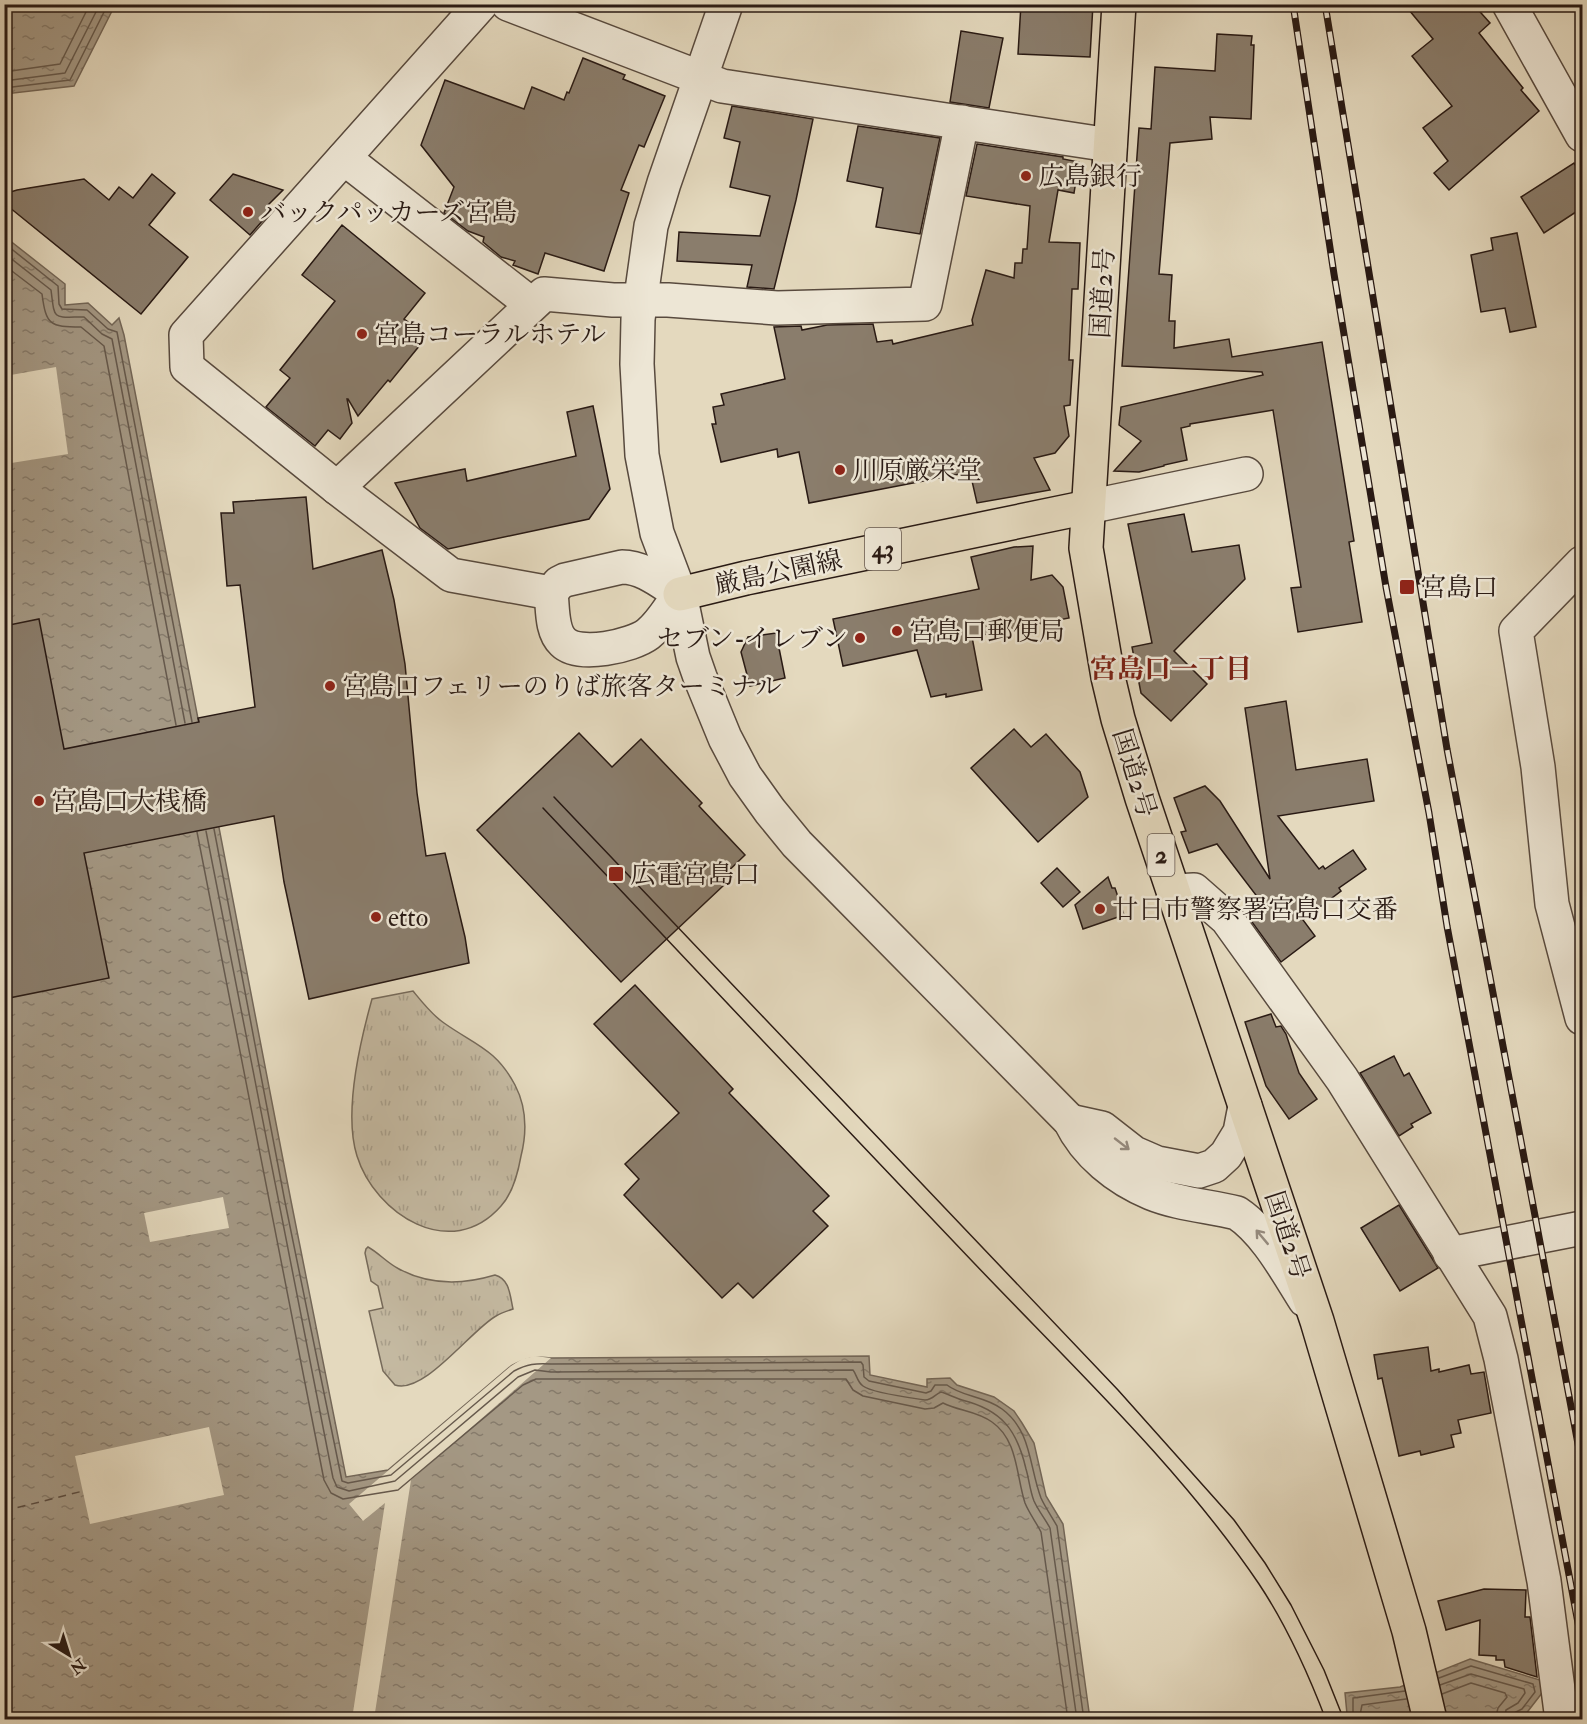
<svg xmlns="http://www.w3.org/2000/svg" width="1587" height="1724" font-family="'IM FELL Double Pica','Noto Serif JP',serif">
  <defs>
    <pattern id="grass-tufts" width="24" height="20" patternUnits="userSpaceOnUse" patternTransform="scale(1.5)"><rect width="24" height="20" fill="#c4b9a1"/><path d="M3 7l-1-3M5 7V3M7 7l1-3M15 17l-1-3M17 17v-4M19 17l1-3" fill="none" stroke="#a89e8a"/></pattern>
    <pattern id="water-ripples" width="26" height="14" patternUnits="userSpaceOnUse" patternTransform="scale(1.5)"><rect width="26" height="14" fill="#a49884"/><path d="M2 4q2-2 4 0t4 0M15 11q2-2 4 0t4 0" fill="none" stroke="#867b6b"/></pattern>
  </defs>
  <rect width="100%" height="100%" fill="#e4d9be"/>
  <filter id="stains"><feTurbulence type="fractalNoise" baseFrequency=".00333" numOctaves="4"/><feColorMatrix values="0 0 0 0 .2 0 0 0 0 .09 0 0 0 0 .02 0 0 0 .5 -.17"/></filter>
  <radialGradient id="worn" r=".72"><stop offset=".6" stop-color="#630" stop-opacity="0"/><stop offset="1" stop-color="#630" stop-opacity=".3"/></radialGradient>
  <!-- grass -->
  <g fill="url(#grass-tufts)" stroke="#766a5a" stroke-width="1.5">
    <path d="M 413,991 C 422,1002 432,1015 444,1023 C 475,1045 496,1049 515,1085 C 527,1108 527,1132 521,1156 C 518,1173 513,1193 501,1206 C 451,1263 375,1214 357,1156 C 343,1112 360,1042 372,999 Z"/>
    <path d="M 368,1247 C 379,1253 387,1263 399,1269 C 429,1285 462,1285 495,1275 C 510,1279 510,1296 513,1309 C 507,1311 501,1313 496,1316 C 471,1330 424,1395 395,1385 L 383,1371 L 369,1311 L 383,1308 L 378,1286 L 371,1281 L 365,1253 L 366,1249 Z"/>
  </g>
  <!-- water -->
  <g fill="url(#water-ripples)" stroke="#736657" stroke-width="1.5">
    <path d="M 4,5 L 5,4 L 115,5 L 74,86 L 5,94 Z"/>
    <path d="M 4,236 L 65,284 L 65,305 L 88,303 L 112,325 L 119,318 L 124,335 L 291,1201 L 346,1477 L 388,1470 L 511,1366 C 525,1358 535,1356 551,1358 L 869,1356 L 870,1375 L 927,1387 L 927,1379 L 950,1378 L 957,1385 L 994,1397 L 1014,1411 L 1022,1423 L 1034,1443 L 1046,1496 L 1063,1524 L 1090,1719 L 5,1719 Z"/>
    <path d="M 1470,1659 L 1540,1680 L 1542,1693 L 1525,1715 L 1504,1719 L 1317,1720 L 1321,1717 L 1347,1714 L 1345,1693 L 1400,1687 Z"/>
  </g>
  <!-- pier -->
  <g fill="#e4d9be">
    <path d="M 56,367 L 68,454 L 5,464 L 5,376 Z"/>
    <path d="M 223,1197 L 229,1228 L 150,1242 L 144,1213 Z"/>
    <path d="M 535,1356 L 551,1358 L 411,1480 L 374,1719 L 352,1719 L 385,1503 L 363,1521 L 349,1504 L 511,1366 L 522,1359 Z"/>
    <path d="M 209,1427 L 224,1495 L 90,1524 L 75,1456 Z"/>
  </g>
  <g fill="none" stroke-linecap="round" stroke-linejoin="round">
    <!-- shore -->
    <g stroke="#66594c" stroke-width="1.5">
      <path d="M 4,72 L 60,64 L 90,4"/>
      <path d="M 4,81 L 65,73 L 100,4"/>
      <path d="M 4,88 L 70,80 L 108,4"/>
      <path d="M 4,243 L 58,286 L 59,304 L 62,309 L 87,310 L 108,329 L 117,332 L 192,722"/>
      <path d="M 4,253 L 51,290 C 55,321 52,317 84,317 L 102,334 L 112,339 L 185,723"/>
      <path d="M 4,265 L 42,294 C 46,325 50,327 81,327 L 104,346 L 176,725"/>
      <path d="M 214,829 L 285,1202 L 342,1481 L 348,1483 L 391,1475 L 514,1371 C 527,1364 536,1363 551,1364 L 861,1362 L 863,1365 L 864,1377 L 869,1381 L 926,1393 L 931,1391 L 935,1385 L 947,1385 C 962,1397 985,1396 1002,1409 C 1032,1431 1029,1467 1041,1498 C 1045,1507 1052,1517 1057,1526 L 1084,1720"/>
      <path d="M 206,831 L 333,1478 L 337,1487 L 349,1491 L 395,1481 L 518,1377 L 535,1370 L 551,1372 L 853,1370 C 857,1375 857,1382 863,1386 C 872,1393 912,1398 925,1400 C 933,1400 935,1394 941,1392 C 943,1392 958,1399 962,1400 C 1002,1410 1017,1430 1026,1469 C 1029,1479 1030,1491 1034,1501 C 1038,1510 1045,1519 1050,1528 L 1077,1720"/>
      <path d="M 197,832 L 324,1480 L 331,1493 L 343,1499 L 398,1490 L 523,1385 L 536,1379 L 846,1379 L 853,1390 L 863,1396 L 925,1409 L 934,1408 L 943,1403 C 959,1411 977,1411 992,1422 C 1018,1440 1016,1475 1025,1503 C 1029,1513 1036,1522 1041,1532 L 1068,1720"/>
      <path d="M 1439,1678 L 1471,1666 L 1533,1684 L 1535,1692 L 1522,1709 L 1514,1713 L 1512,1720"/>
      <path d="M 1440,1685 L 1471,1674 L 1524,1689 L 1525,1693 L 1518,1703 L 1506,1710 L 1504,1720"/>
      <path d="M 1442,1694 L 1471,1683 L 1505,1693 L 1507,1697 L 1498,1708 L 1495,1720"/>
      <path d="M 1348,1720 L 1353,1714 L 1353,1698 L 1405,1691"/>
      <path d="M 1359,1720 L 1362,1705 L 1406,1699"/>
    </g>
    <!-- ferry -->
    <path stroke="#5a4c41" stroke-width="1.5" stroke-dasharray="8 6" stroke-linecap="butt" d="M 4,1511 L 83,1491"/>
  </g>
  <!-- building -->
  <g fill="#8a7d6c" stroke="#291a14" stroke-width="1.5">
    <path d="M 1021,4 L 1093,4 L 1090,57 L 1018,54 Z"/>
    <path d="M 1404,4 L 1473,4 L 1490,23 L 1479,33 L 1523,88 L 1521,90 L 1539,111 L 1449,190 L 1434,173 L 1448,161 L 1423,128 L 1452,106 L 1412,56 L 1433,39 Z"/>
    <path d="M 961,31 L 1003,38 L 989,108 L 950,102 Z"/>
    <path d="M 1217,34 L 1252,36 L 1251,45 L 1254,45 L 1251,119 L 1210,117 L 1212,139 L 1170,143 L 1159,274 L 1172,275 L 1169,321 L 1175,321 L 1174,348 L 1229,339 L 1232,357 L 1322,342 L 1354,541 L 1349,542 L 1362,622 L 1298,632 L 1291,588 L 1301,587 L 1273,410 L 1190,424 L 1190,426 L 1181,428 L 1187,460 L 1164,465 L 1164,466 L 1139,472 L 1114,471 L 1141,441 L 1119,425 L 1121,407 L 1263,375 L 1262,372 L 1122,366 L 1139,128 L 1151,129 L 1155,67 L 1215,71 Z"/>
    <path d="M 583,58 L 625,75 L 623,79 L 665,96 L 644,147 L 639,145 L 621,190 L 629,193 L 604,271 L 545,253 L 538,274 L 513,265 L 515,261 L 501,257 L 483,242 L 484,237 L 468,231 L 444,213 L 454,187 L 421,145 L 445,80 L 524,109 L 532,87 L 564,100 L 567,92 L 569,93 Z"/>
    <path d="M 732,106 L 813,119 L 796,200 L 774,289 L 747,287 L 752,265 L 677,261 L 679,232 L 760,236 L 770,196 L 730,187 L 740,142 L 724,138 Z"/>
    <path d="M 858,126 L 940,138 L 920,234 L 876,227 L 883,188 L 847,181 Z"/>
    <path d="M 977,144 L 1063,157 L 1063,159 L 1079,162 L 1074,193 L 1058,190 L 1049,242 L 1080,243 L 1078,289 L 1072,289 L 1069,360 L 1073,360 L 1070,405 L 1064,406 L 1069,436 L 1055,453 L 1034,458 L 1050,490 L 977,503 L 970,472 L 809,503 L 799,452 L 778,457 L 777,449 L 721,462 L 712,424 L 716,424 L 713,407 L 724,405 L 721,394 L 785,379 L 774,327 L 801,326 L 802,330 L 827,325 L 873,324 L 877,342 L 892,340 L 893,344 L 973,325 L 972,320 L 986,270 L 1014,278 L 1015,263 L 1022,263 L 1023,249 L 1027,249 L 1030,206 L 966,196 Z"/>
    <path d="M 1574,163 L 1582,177 L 1582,208 L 1544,233 L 1521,197 Z"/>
    <path d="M 152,174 L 175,193 L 149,225 L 188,257 L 141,314 L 4,203 L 4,194 L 17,190 L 84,179 L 109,200 L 119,187 L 133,198 Z"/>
    <path d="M 233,174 L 283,190 L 267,206 L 271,211 L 250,235 L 210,200 Z"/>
    <path d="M 342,225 L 425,293 L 404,319 L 418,329 L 411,338 L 420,345 L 390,382 L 388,380 L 358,416 L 348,399 L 347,399 L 352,423 L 340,439 L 328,430 L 315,446 L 266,407 L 290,378 L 280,370 L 335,301 L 302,275 Z"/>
    <path d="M 1517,233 L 1536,327 L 1510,332 L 1505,308 L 1481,312 L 1471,255 L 1493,250 L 1491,238 Z"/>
    <path d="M 593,406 L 610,489 L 589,519 L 448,549 L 420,528 L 395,483 L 465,469 L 467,481 L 576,456 L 567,412 Z"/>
    <path d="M 306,497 L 313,569 L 382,550 L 394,600 L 405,664 L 417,793 L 426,856 L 445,853 L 465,937 L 469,963 L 309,999 L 284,882 L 274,816 L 84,853 L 109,978 L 4,999 L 4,626 L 39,619 L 64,749 L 199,722 L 198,718 L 255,707 L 240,585 L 227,586 L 221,513 L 234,513 L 233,502 Z"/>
    <path d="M 1184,514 L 1192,552 L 1239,545 L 1245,579 L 1174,651 L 1207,684 L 1171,721 L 1141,693 L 1132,647 L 1152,643 L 1128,524 Z"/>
    <path d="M 1033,546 L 1031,580 L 1052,575 L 1063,587 L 1069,618 L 972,637 L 982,690 L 946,697 L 946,694 L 931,697 L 917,650 L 843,666 L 833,619 L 979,589 L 971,557 L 1014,547 Z"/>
    <path d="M 776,633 L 785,678 L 750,686 L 741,652 L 748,637 Z"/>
    <path d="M 1286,701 L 1296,770 L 1367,759 L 1374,801 L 1278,816 L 1319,869 L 1323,866 L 1325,869 L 1353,850 L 1366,869 L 1339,888 L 1341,891 L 1303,920 L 1315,936 L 1281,962 L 1244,911 L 1259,899 L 1217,844 L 1189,853 L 1181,832 L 1186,831 L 1174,798 L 1205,786 L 1220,801 L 1270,879 L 1245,708 Z"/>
    <path d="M 1014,729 L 1031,747 L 1046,734 L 1080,772 L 1088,797 L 1038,842 L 971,768 Z"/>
    <path d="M 579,733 L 612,767 L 641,739 L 702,803 L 699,806 L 745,855 L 719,880 L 724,885 L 621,982 L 477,830 Z"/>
    <path d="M 1057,868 L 1080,892 L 1063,907 L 1041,883 Z"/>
    <path d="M 1108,877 L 1112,888 L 1115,888 L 1124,915 L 1083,929 L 1075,905 Z"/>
    <path d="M 635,985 L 733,1089 L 729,1093 L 829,1196 L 813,1211 L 828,1226 L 753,1298 L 738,1283 L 722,1298 L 624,1195 L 639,1179 L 625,1164 L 679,1113 L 594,1024 Z"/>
    <path d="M 1271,1014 L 1276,1027 L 1281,1026 L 1286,1034 L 1299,1073 L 1317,1099 L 1289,1119 L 1266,1086 L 1245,1022 Z"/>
    <path d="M 1394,1056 L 1404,1076 L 1409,1073 L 1431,1113 L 1411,1124 L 1413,1127 L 1399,1136 L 1360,1073 Z"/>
    <path d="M 1399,1205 L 1438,1268 L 1400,1291 L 1361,1228 Z"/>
    <path d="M 1428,1347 L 1431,1371 L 1439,1369 L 1439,1372 L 1469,1365 L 1471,1374 L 1484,1372 L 1491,1413 L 1458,1420 L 1461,1433 L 1451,1435 L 1454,1447 L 1421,1455 L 1420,1451 L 1399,1456 L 1382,1378 L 1378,1379 L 1374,1355 Z"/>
    <path d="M 1484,1589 L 1526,1590 L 1525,1617 L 1530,1617 L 1537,1677 L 1505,1667 L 1504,1660 L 1496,1660 L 1496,1656 L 1479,1655 L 1480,1620 L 1446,1630 L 1438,1601 Z"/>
  </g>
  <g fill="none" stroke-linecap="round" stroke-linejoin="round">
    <defs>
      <g id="minor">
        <path d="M 481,4 L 186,335 L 187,367 L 337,488 L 451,575 L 551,593"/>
        <path d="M 508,4 L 722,86 L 1110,145"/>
        <path d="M 726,4 L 664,183 L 651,226 L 638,319 L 637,364 L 642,455 L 657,533 L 680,594 L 693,657 L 700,677 L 725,738 L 745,776 L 770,811 L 797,844 L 1070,1121 C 1086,1154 1117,1179 1151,1193 C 1178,1204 1208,1206 1237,1213 C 1266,1232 1287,1272 1305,1300"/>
        <path d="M 1509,4 L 1582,135"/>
        <path d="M 344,158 L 531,304"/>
        <path d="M 337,488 L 544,294 L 613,300 L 668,300 L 777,308 L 925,304 L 962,122"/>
        <path d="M 1088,507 L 1246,474"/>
        <path d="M 1582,563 L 1516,631 L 1538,767 L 1552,904 L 1582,1018"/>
        <path d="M 622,567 C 644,567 662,583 680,594 C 670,607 661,624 648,634 C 632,646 579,658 563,642 C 551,631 553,608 551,593 L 559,583 L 565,580 Z"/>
        <path d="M 1174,891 L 1194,890 L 1227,919 L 1342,1079 L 1490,1316 L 1501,1359 L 1544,1581 L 1562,1720"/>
        <path d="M 1070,1121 L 1102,1128 L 1134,1153 L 1157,1163 L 1199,1171 L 1214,1166 L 1226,1155 L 1240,1132 L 1245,1106"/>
        <path d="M 1450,1254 L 1582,1228"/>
      </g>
      <path id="major" d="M 680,594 L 746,578 L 1088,507"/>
      <path id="highway" d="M 1119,4 L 1086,548 L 1108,677 L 1118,719 L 1142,798 L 1317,1321 L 1409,1631 L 1430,1720"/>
    </defs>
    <!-- minor casing -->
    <use href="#minor" stroke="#584a3e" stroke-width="36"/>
    <!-- major casing -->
    <use href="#major" stroke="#291a14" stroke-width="36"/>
    <!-- highway casing -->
    <use href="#highway" stroke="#291a14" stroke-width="36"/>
    <!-- minor -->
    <use href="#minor" stroke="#ede6d5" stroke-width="33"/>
    <!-- major -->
    <use href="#major" stroke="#e4d9be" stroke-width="33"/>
    <!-- highway -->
    <use href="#highway" stroke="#e4d9be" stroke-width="33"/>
    <!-- tram -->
    <g stroke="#291a14" stroke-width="1.5">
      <path d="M 554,797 L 1118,1390 L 1234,1520 L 1265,1563 L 1291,1605 L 1324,1670 L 1344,1720"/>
      <path d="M 543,808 C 686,960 829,1111 973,1262 C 1070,1364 1180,1467 1259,1584 C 1287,1626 1308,1673 1326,1720"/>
    </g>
    <defs>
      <g id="rail">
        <path d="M 1293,4 L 1334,274 L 1386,587 L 1429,813 L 1447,926 L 1582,1644"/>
        <path d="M 1325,4 L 1447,749 L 1582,1465"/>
      </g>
    </defs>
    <!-- rail casing -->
    <use href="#rail" stroke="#291a14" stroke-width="7"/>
    <!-- rail -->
    <use href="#rail" stroke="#ede6d5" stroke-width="4.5" stroke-dasharray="14" stroke-linecap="butt"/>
  </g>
  <!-- one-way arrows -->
  <defs><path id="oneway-shaft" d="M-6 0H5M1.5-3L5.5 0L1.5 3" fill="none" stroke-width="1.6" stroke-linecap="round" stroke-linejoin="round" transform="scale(1.5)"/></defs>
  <g stroke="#958a7e">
    <use href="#oneway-shaft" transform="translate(1122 1144) rotate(38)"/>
    <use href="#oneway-shaft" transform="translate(1262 1237) rotate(-130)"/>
  </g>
  <!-- markers -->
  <g fill="#8f2418" stroke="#ede6d5" stroke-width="2">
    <circle cx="1026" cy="176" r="6"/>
    <circle cx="248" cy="212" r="6"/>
    <circle cx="362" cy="334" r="6"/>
    <circle cx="840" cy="470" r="6"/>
    <rect x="1399" y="579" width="16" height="16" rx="3"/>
    <circle cx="897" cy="631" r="6"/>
    <circle cx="860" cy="638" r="6"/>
    <circle cx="330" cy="686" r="6"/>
    <circle cx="39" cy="801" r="6"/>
    <rect x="608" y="866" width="16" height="16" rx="3"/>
    <circle cx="1100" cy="909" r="6"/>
    <circle cx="376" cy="917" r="6"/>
  </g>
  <g text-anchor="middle" stroke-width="5" stroke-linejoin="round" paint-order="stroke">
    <!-- shield labels -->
    <g fill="#ede6d5" stroke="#64574e" stroke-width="1.5">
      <rect x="865" y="528" width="36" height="42" rx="4.5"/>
      <rect x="1147.5" y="834" width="27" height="42" rx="4.5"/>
    </g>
    <g font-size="24" font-weight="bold" fill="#291a14">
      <text x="883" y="557">43</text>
      <text x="1161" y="863">2</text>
    </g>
    <!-- poi labels -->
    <g font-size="26" fill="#291a14" stroke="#ede6d5" text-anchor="start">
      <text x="1038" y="185">広島銀行</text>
      <text x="260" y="221">バックパッカーズ宮島</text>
      <text x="374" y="343">宮島コーラルホテル</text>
      <text x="852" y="479">川原厳栄堂</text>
      <text x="1420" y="596">宮島口</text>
      <text x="909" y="640">宮島口郵便局</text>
      <text x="848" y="647" text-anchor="end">セブン-イレブン</text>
      <text x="342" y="695">宮島口フェリーのりば旅客ターミナル</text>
      <text x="51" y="810">宮島口大桟橋</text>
      <text x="630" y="883">広電宮島口</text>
      <text x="1112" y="918">廿日市警察署宮島口交番</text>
      <text x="388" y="926">etto</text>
    </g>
    <!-- street labels -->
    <g font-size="26" fill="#291a14" stroke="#ede6d5">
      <text transform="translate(1102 293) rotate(-87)" y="9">国道2号</text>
      <text transform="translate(778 572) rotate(-12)" y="9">厳島公園線</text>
      <text transform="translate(1135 773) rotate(73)" y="9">国道2号</text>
      <text transform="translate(1288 1235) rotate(72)" y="9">国道2号</text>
    </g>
    <!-- neighbourhood labels -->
    <g font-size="27" font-weight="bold" fill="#7a1f14" stroke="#ede6d5">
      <text x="1171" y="678">宮島口一丁目</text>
    </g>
  </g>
  <!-- margin -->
  <rect width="1587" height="1724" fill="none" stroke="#e4d9be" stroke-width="24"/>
  <rect x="6" y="6" width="1575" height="1712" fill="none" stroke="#291a14" stroke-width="3"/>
  <rect x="12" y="12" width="1563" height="1700" fill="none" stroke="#291a14" stroke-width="1.5"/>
  <!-- north arrow -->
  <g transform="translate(69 1655) rotate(142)" stroke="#ede6d5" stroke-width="4.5" paint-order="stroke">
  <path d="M0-4.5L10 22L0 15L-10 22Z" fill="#291a14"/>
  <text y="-9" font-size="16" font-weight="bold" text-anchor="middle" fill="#291a14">N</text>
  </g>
  <rect width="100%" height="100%" filter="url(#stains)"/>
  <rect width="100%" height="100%" fill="url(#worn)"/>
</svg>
